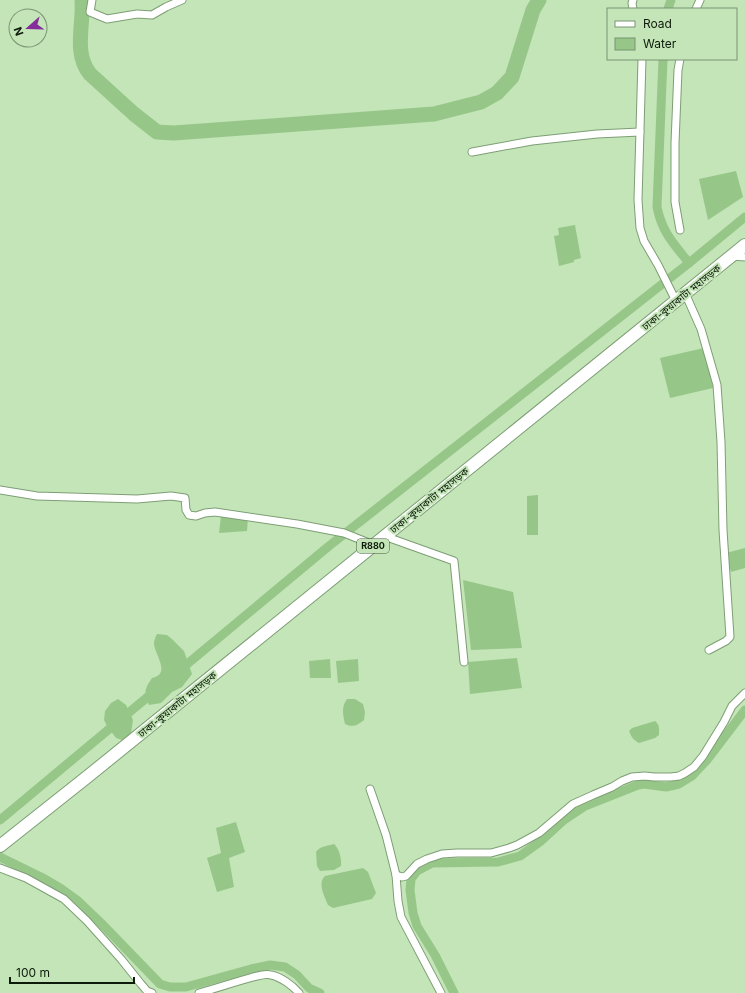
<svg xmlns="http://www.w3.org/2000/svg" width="745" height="993" font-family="Inter,'Noto Sans Bengali',sans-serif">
  <rect width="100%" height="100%" fill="#c3e5b8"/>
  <!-- water -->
  <g fill="#97c788">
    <path d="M 736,171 L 743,197 L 708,220 L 699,179 Z"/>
    <path d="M 575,225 L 581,258 L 574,260 L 574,262 L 559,266 L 554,236 L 559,235 L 558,228 Z"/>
    <path d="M 704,348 L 713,388 L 670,398 L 660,358 Z"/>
    <path d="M 538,495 L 538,535 L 527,535 L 527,496 Z"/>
    <path d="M 221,516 L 248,518 L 247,531 L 219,533 Z"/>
    <path d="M 745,548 L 745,568 L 731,572 L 726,553 Z"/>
    <path d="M 463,580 L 513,592 L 522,648 L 471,650 Z"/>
    <path d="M 157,634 L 167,635 L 173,640 L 184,651 L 192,674 L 189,678 L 182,687 L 172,692 L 161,703 L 149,705 C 144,691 144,690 152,678 C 172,674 154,654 154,643 C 154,640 156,636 157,634 Z"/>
    <path d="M 517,658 L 522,688 L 470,694 L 468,662 Z"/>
    <path d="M 330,659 L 331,678 L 310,678 L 309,661 Z"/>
    <path d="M 358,659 L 359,681 L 338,683 L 336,661 Z"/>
    <path d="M 118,699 L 126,705 L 133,720 L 131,734 L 122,740 L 116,738 L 107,726 L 104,720 L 105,711 L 111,703 Z"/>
    <path d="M 347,699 L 355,699 L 363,704 L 365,712 L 364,720 C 358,725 353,728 345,724 C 343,715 341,707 347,699 Z"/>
    <path d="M 655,721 C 660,725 659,729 659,735 L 655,738 L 639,743 C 633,740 631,736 629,731 L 632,728 Z"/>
    <path d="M 236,822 L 245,852 L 229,858 L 234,887 L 217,892 L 207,858 L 221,853 L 216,828 Z"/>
    <path d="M 334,844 C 339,848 342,859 341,866 L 334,870 L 320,871 L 317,866 L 316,852 C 320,846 328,846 334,844 Z"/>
    <path d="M 363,868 L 368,872 L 376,893 L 372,899 L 333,908 L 328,905 C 325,897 317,883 325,876 Z"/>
  </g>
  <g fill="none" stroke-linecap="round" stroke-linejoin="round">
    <!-- canal -->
    <g stroke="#97c788" stroke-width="9">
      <path d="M 668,9 L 671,0"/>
      <path d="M 663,59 L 657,207 C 662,232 673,243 689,263"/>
      <path d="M 180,670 L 329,546 L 689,263 L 745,217"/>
      <path d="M 0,820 L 156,690"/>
      <path d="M 0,857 L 41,877 L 60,888 L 78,901 L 101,923 L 160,984 L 170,987 L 186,987 L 251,969 L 270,965 L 285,967 L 297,975 L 309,988 L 320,993"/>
      <path d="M 454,993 L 435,955 L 417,926 L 413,913 L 410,890 L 411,879 L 417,871 L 432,863 L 498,862 L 520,856 L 541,841 L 564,820 L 585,806 L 638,785 L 644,784 L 666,787 L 679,784 L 692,776 L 707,760 L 745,710"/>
    </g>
    <!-- river -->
    <path stroke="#97c788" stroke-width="15" d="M 82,0 C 84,24 73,53 90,74 L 134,114 L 157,132 L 174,133 L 434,114 L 481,102 L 497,93 L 512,77 L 533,10 L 539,0"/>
    <defs>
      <g id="street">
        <path d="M 92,0 L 90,12 L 107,19 L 137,14 L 152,15 L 166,7 L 182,0"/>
        <path d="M 633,0 L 632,3 L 633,9"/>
        <path d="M 696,9 L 700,0"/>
        <path d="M 642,59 L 638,200 L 640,228 L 644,241 L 658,265 L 676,301"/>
        <path d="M 472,152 L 532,141 L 597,134 L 640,132"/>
        <path d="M 680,230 L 675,202 L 675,143 L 678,70 L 680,59"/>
        <path d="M 732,256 L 745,257"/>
        <path d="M 685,293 L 701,329 L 717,385 L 721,442 L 723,530 L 730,637 L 726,641 L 709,650"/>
        <path d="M 0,490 L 37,496 L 137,499 L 171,496 L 185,498 L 186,510 L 189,515 L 196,516 L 205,513 L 215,512 L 297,524 L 344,533 L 374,545"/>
        <path d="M 384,536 L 454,561 L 464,662"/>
        <path d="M 370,789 L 386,835 L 396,875 L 398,901 L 401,917 L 441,993"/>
        <path d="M 0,868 L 26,878 L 64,899 L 87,921 L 121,959 L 141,984 L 147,991 L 152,993"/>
        <path d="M 396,875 L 402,877 L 406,876 L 417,864 L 427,859 L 442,854 L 457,853 L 491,853 L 509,848 L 517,845 L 539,833 L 573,804 L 593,795 L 612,787 L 622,781 L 632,777 L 645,776 L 654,777 L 671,777 L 679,776 L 685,773 L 694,767 L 703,756 L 724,722 L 732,706 L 745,693"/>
        <path d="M 199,993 C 217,988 235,982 253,977 C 258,976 265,973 271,975 C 281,977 292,985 299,993"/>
      </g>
      <path id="primary" d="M 0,846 L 87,777 L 745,245"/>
    </defs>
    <!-- street casing -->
    <use href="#street" stroke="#7e9e75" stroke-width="9"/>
    <!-- primary casing -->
    <use href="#primary" stroke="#7e9e75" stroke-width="14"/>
    <!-- street -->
    <use href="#street" stroke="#fff" stroke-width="7"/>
    <!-- primary -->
    <use href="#primary" stroke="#fff" stroke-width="12"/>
  </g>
  <g text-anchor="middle" stroke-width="4" stroke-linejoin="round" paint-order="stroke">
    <!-- shield labels -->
    <rect fill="#c3e5b8" stroke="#44573e" stroke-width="1" x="357" y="539" width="32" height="14" rx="3"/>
    <g font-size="9" font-weight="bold" fill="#0e1a0a">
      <text x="373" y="549">R880</text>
    </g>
    <!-- street labels -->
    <g font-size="10" fill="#0e1a0a" stroke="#c3e5b8">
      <text transform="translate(681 297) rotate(-39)" y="4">ঢাকা-কুয়াকাটা মহাসড়ক</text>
      <text transform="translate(429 500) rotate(-39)" y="4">ঢাকা-কুয়াকাটা মহাসড়ক</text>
      <text transform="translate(177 704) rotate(-39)" y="4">ঢাকা-কুয়াকাটা মহাসড়ক</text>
    </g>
  </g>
  <!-- legend -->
  <rect x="607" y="8" width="130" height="52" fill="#c3e5b8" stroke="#7b9472"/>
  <rect x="615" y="21" width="20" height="6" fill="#ffffff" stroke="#7b9472"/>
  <text x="643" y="28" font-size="12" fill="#0e1a0a">Road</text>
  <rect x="615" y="38" width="20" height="12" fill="#97c788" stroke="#7b9472"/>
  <text x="643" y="48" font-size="12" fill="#0e1a0a">Water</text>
  <!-- north arrow -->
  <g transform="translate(28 28) rotate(250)"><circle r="19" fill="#c3e5b8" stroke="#7b9472"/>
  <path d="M0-3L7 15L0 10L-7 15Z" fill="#842d9b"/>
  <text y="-6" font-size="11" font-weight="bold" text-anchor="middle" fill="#0e1a0a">N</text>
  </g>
  <!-- scale -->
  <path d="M10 977v6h124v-6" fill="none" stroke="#0e1a0a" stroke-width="2"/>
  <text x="16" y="977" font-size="12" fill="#0e1a0a" stroke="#c3e5b8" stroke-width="3" paint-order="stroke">100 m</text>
</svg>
